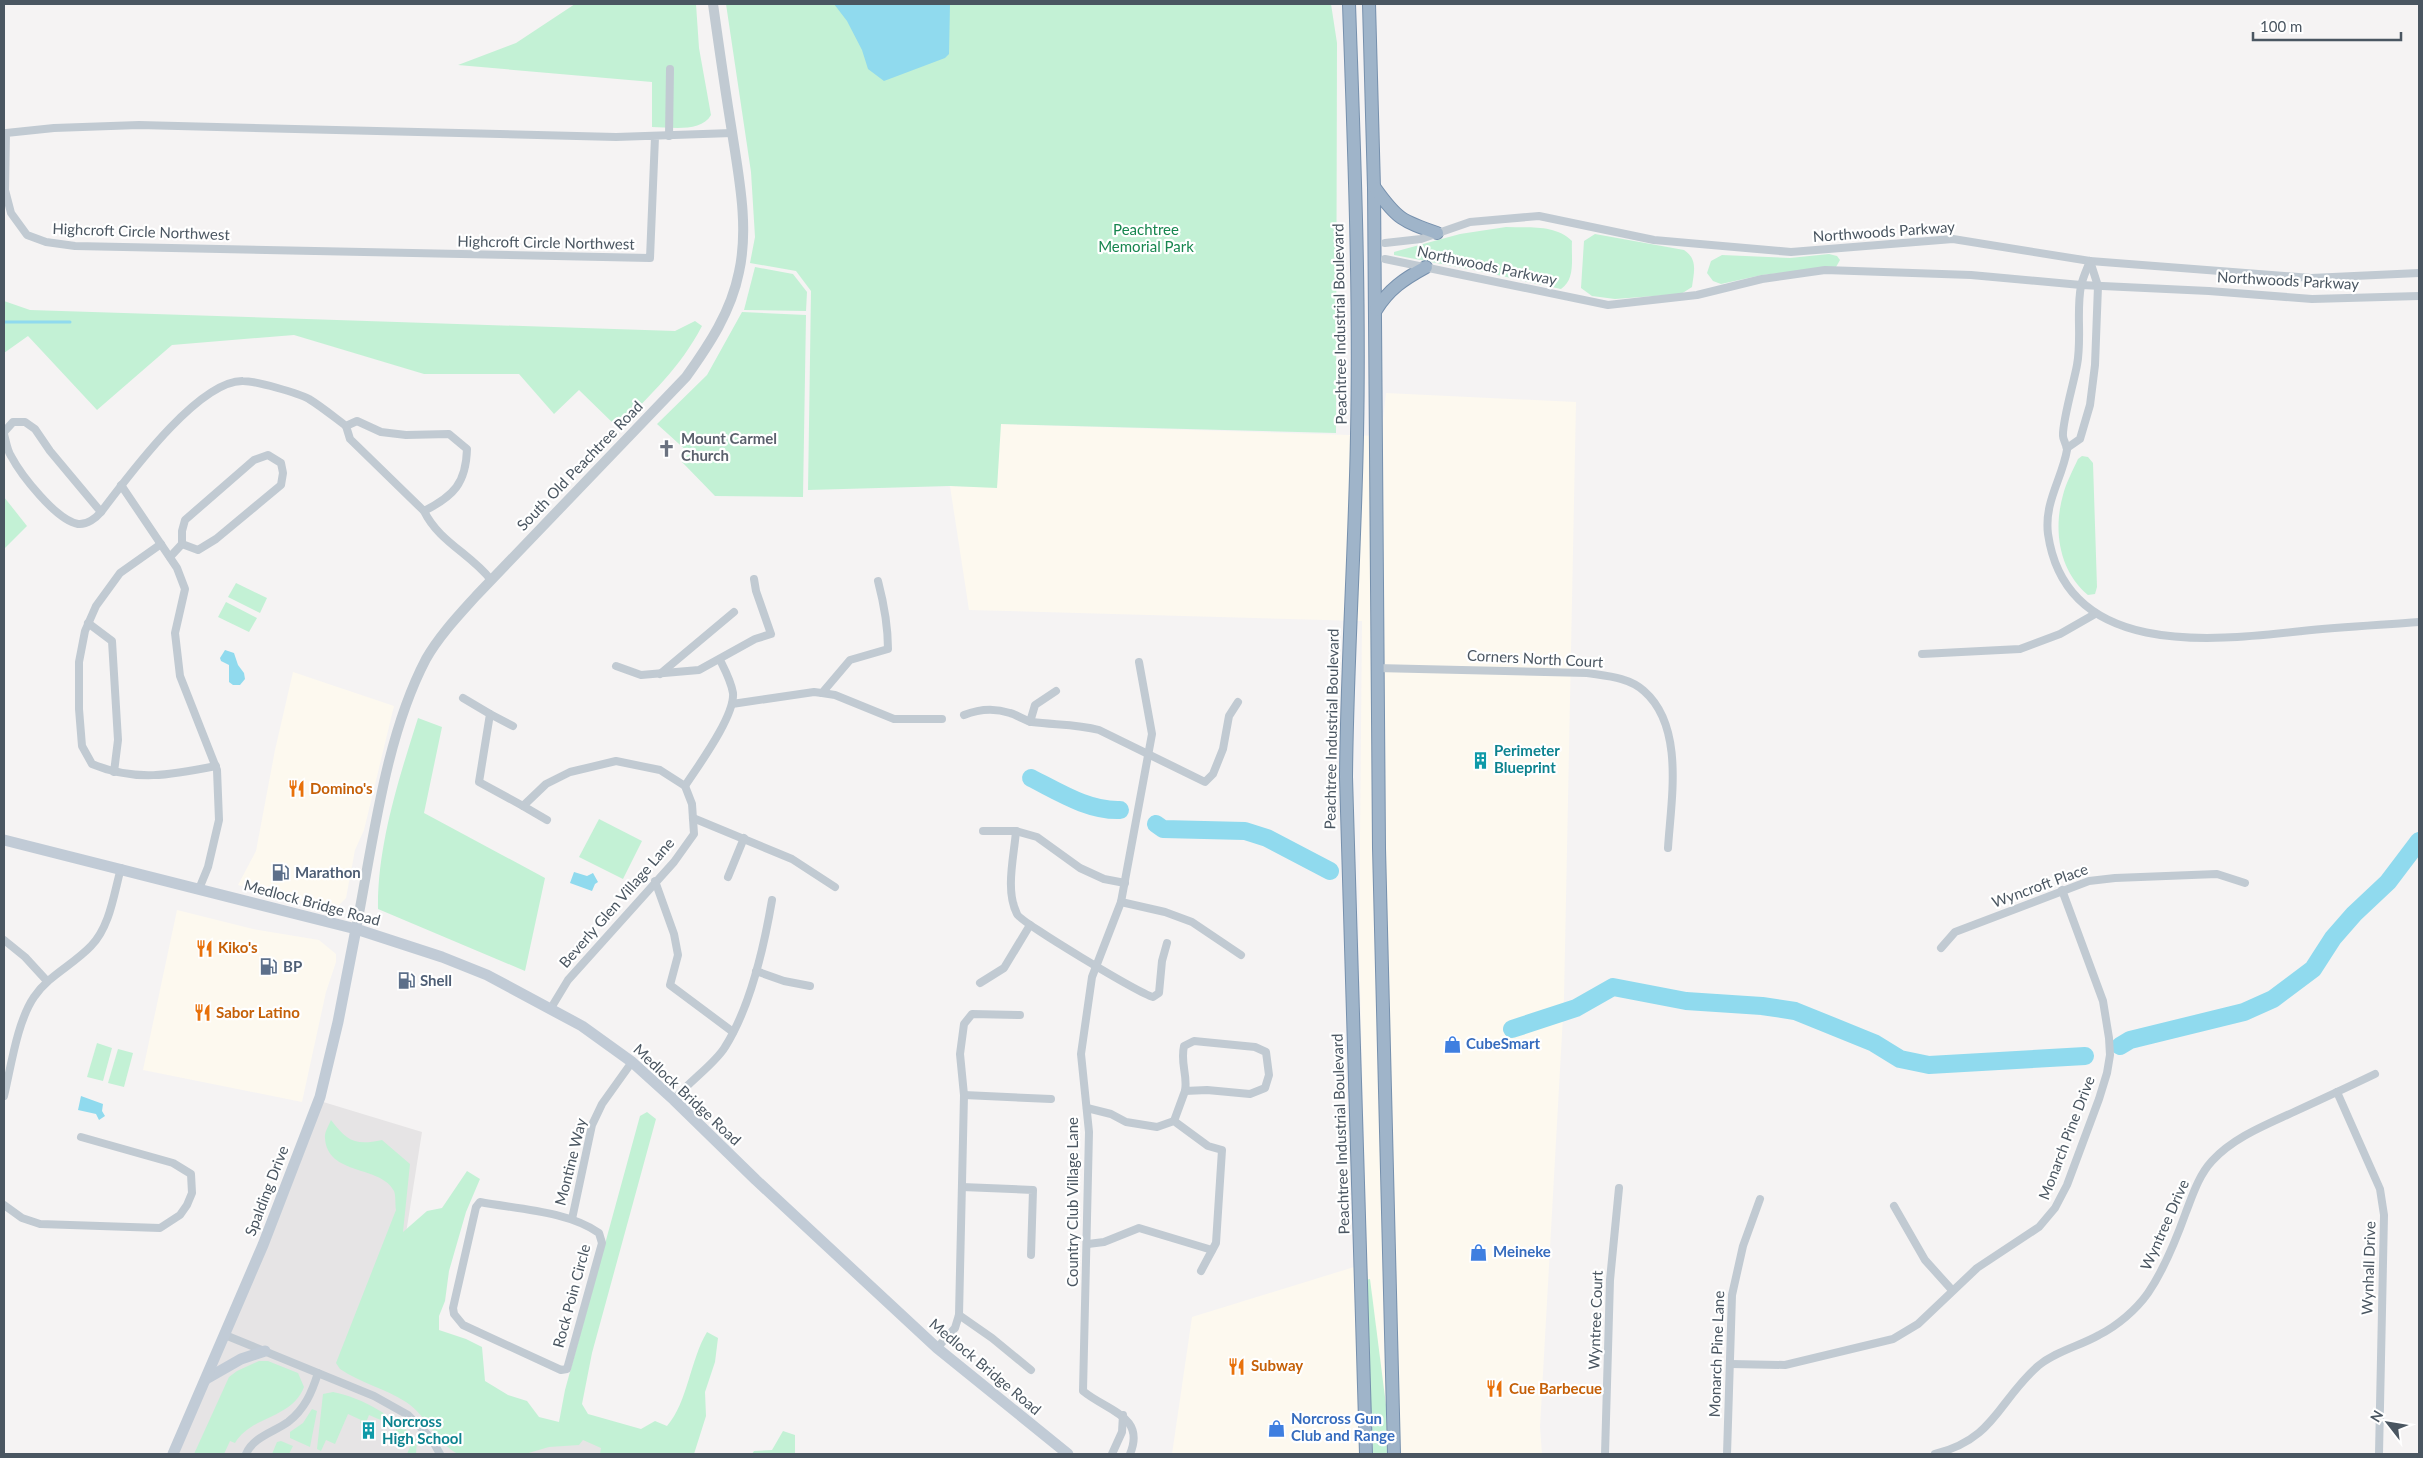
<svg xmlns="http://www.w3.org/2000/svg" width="2423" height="1458" font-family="Lato,sans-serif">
  <rect width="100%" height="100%" fill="#f5f3f3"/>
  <!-- commercial -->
  <g fill="#fdf9ef">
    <path d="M 1386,393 L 1576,402 L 1564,998 L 1540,1427 L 1542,1454 L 1172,1454 L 1192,1317 L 1367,1263 L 1359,950 L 1362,621 L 969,610 L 950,486 L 997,487 L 1000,424 L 1381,436 Z"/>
    <path d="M 293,672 L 394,706 L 364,830 L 355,850 L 346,898 L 337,907 L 328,909 L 238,885 L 256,851 L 275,750 Z"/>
    <path d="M 177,910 L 253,929 L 319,940 L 336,954 L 336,962 L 326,992 L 302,1102 L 143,1070 Z"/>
  </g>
  <!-- education -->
  <path fill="#e6e4e5" d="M 320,1101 L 422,1132 L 398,1284 L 376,1360 L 586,1437 L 617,1454 L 173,1454 Z"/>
  <!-- green -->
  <g fill="#c3f1d5">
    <path d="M 575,4 L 696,4 L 699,48 L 711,115 C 701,133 670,127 652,127 L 652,82 L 458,65 L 516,43 Z"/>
    <path d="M 726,4 L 1331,4 L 1337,43 L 1336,433 L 1001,424 L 997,488 L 950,486 L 808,490 L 811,291 L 796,271 L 750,263 L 755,237 L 751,172 Z"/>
    <path d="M 1506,227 C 1528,228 1555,224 1572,241 C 1571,258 1576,279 1561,289 L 1479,271 L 1394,255 L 1394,252 L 1401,250 L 1460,234 Z"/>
    <path d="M 1595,234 L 1684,250 C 1698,259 1694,272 1692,287 L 1681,294 L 1615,299 L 1592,296 L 1581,288 L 1584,241 Z"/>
    <path d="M 1829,254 L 1837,256 L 1840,260 L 1836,267 L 1762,275 L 1721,284 L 1713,281 L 1707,273 L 1711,261 L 1722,255 L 1790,258 Z"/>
    <path d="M 755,267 L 793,274 L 807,292 L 806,311 L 744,310 Z"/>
    <path d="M 4,301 L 30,310 L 675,331 L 695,321 L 702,326 C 680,368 651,394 618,428 L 579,390 L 554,414 L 519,374 L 424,374 L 294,335 L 172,345 L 97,410 L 28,336 L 4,353 Z"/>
    <path d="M 742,312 L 806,315 L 803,497 L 715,496 L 682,462 L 689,453 L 657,424 L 707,375 Z"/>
    <path d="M 2082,456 L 2088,457 L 2093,463 L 2097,587 L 2095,594 L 2088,595 C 2059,571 2053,530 2063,495 C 2066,483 2073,470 2078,459 Z"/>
    <path d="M 4,497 L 27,526 L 4,549 Z"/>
    <path d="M 236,583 L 267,598 L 260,613 L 228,597 Z"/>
    <path d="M 226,602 L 257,618 L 249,632 L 218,617 Z"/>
    <path d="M 418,718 L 442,727 L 424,813 L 545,878 L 525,971 L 378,909 C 377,846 399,778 418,718 Z"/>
    <path d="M 599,819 L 642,841 L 623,879 L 579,857 Z"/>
    <path d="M 97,1043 L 112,1048 L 103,1081 L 87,1077 Z"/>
    <path d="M 118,1049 L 133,1053 L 124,1087 L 108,1083 Z"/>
    <path d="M 647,1112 L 656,1119 L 592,1353 L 582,1404 L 588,1414 L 641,1429 L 655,1421 L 667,1426 C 688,1402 690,1360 707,1332 L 718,1338 L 715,1362 L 705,1392 L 706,1416 L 694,1454 L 600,1454 L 601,1448 L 583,1440 L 579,1445 L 549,1447 L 525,1454 L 458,1454 C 437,1443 427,1416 406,1402 C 386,1389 361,1383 340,1369 L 336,1363 L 396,1210 C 395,1205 396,1196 394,1191 C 381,1165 327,1176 325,1138 C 324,1133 329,1125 331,1120 C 347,1141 355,1146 382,1140 L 410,1164 L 403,1232 L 427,1211 L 442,1208 L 467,1171 L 480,1179 L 466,1212 L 449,1271 L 445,1301 L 439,1316 L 439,1330 L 466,1339 L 482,1347 L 485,1381 L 508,1395 L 527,1401 L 539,1417 L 559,1422 L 565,1390 L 640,1116 Z"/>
    <path d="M 1370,1279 L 1386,1405 L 1387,1454 L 1373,1454 L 1365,1280 Z"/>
    <path d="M 259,1361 L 268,1361 L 298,1373 L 304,1387 C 292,1419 252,1415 235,1443 L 230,1441 L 224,1454 L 194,1454 L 229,1377 L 237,1371 Z"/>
    <path d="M 333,1392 C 362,1397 397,1419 417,1440 L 416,1454 L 407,1454 L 412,1442 L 399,1435 L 397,1438 L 393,1436 L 397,1427 L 369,1415 L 365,1425 L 360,1423 L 361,1420 L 348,1414 L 335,1444 L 326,1440 L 321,1451 L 317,1449 L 323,1394 Z"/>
    <path d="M 312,1409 L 317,1411 L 310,1447 L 290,1438 L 290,1432 L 303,1423 Z"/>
    <path d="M 783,1431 L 795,1435 L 795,1454 L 752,1454 L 754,1451 L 772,1450 Z"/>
    <path d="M 281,1441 L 293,1446 L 289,1454 L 272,1454 L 277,1442 Z"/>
  </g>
  <!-- water -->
  <g fill="#90daee">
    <path d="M 834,4 L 950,4 L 949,54 L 945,58 L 884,81 L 868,69 L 862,50 L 847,21 Z"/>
    <path d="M 225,650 L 234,653 L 238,665 L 244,673 L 245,679 L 240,685 L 233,685 L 229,682 L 229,665 L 221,661 L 220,658 Z"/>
    <path d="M 574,872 L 587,876 L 593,873 L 598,882 L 595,884 L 592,891 L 570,883 Z"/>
    <path d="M 81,1096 L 103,1104 L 102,1111 L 105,1116 L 99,1120 L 96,1114 L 78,1110 Z"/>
  </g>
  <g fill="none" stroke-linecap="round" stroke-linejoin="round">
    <!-- stream -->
    <path stroke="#90daee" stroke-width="3" d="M 4,322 L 70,322"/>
    <!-- river -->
    <g stroke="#90daee" stroke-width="18">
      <path d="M 1031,778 C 1059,792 1088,811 1120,810"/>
      <path d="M 1156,824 L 1163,829 L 1245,831 L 1267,838 L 1330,871"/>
      <path d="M 1512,1029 L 1576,1008 L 1613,987 L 1686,1001 L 1762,1006 L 1795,1011 L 1874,1043 L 1900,1059 L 1929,1065 L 2085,1056"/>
      <path d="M 2120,1046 L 2130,1040 L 2244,1012 L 2273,999 L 2313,969 L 2333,938 L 2354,914 L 2388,882 L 2419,841"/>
    </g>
    <defs>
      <g id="trunk">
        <path d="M 1349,4 C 1354,147 1360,291 1357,435 C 1355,549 1347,663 1346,777 L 1366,1454"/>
        <path d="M 1369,4 L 1374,188 L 1379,848 L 1394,1454"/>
        <path d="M 1375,188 C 1397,219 1402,221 1437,233"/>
        <path d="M 1376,310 C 1389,289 1404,279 1426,267"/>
      </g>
    </defs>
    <!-- trunk casing -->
    <use href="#trunk" stroke="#7690ad" stroke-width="14"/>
    <!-- minor -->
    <g stroke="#c1cad2" stroke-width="8">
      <path d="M 669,136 L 670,69"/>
      <path d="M 655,137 L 650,258 L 75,246 L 46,242 L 27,235 L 11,213 L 5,190 L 6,133 L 54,128 L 139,125 L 616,137 L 732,133"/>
      <path d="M 1385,243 L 1421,239 L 1470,222 L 1539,216 L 1654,240 L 1791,252 L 1953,239 L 2090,261 L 2311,278 L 2419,273"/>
      <path d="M 1385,259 L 1608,305 L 1697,295 L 1762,279 L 1825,270 L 1971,275 L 2081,285 L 2209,291 L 2312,299 L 2419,296"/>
      <path d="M 2090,261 C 2087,269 2083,277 2081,286 C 2076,311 2082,339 2077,365 C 2074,382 2062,422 2063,436 C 2063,440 2067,445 2067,450 C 2062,479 2044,502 2048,534 C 2066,658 2211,641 2302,631 C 2341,627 2380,625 2419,622"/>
      <path d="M 357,421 L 381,432 L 406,435 L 449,434 L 467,449 C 466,483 454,496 424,511 L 350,439 L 346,426 Z"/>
      <path d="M 4,432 L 13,422 L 25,422 L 35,429 L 50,451 L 101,512 C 96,518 87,525 78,524 C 56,520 21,475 11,456 C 7,450 6,441 4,434"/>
      <path d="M 2067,448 L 2080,439 L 2090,405 L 2095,365 L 2098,286 L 2090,261"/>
      <path d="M 268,455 L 281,463 L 283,473 L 281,485 L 216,539 L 198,550 L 182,544 L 182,531 L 185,520 L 254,460 Z"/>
      <path d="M 121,485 L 177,568 L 185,589 L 175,633 L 180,676 L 217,770 L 219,820 L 208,867 L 199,889"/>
      <path d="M 424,511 C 439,542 471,554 491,580"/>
      <path d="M 101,512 C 127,478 198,380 243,381 C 256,381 298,393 309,399 C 322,407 334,417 346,426"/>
      <path d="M 161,544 L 120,573 L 96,606 L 85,631 L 79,662 L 79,709 L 82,746 L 92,764 C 135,782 171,775 216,766"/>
      <path d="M 170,557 L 182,544"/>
      <path d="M 88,623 L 112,641 L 118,740 L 114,772"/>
      <path d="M 1922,654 L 2020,649 L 2060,634 L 2095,614"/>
      <path d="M 616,666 L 641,675 L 699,670 L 755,639 L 771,634 L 756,591 L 754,579"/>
      <path d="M 1376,668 L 1587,673 C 1606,676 1629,677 1644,691 C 1685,727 1671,800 1668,848"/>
      <path d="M 660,674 L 734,612"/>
      <path d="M 822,693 L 835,695 L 894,719 L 942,719"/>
      <path d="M 463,698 L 490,714 L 479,782 L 523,806 L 546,784 L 570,772 L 616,761 L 660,770 L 685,786 L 692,804 L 694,834 L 674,862 L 568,980 L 551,1008"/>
      <path d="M 732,704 L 814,692 L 822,693 L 850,660 L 888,649 C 888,625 884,604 878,581"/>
      <path d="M 490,714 L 513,726"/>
      <path d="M 964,715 C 979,709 995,708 1010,713 C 1018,715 1025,721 1032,722 C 1055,725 1077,724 1099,730 L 1205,782 L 1213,774 L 1223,749 L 1229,716 L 1238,702"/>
      <path d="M 1030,722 L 1035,705 L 1056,691"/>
      <path d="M 685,786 C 698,766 735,716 733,693 C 731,681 725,670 720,660"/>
      <path d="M 523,806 L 547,820"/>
      <path d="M 693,818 L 792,859 L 835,887"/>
      <path d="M 983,831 L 1016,831 L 1037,837 L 1080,868 L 1104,879 L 1125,883"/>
      <path d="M 1016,831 C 1014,857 1005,890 1017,914 C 1021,923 1139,993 1153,997 L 1159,993 L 1162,961 L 1167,943"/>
      <path d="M 728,877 L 744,838"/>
      <path d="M 655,881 L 674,934 L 678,955 L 670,985 L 733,1032"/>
      <path d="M 1121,902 L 1165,912 L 1192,922 L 1241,955"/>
      <path d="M 4,940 L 25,957 L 47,981"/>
      <path d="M 1941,948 L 1955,932 L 2089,881 L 2115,878 L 2217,874 L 2245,883"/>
      <path d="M 756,971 L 784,981 L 810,986"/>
      <path d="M 980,983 L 1004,968 L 1030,925"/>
      <path d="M 1194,1041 L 1255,1047 L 1266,1052 L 1269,1075 L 1265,1088 L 1250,1094 L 1207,1090 L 1185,1091 C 1188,1075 1180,1064 1184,1046 Z"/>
      <path d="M 2337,1092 L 2380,1189 L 2384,1215 L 2379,1454"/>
      <path d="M 964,1095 L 1051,1099"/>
      <path d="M 4,1096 C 11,1067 17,1022 34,997 C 49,975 73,965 91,946 C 110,927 114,893 121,868"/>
      <path d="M 674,1100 C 688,1082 715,1064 725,1047 C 751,1006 764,947 772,900"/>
      <path d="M 1087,1108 L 1111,1114 L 1126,1122 L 1157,1127 L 1174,1121 L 1208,1146 L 1222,1150 L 1216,1243 L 1201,1271"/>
      <path d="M 1174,1121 L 1185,1091"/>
      <path d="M 962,1187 L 1033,1190 L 1031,1255"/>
      <path d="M 480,1202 C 517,1209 568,1211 599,1233 L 602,1243 L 567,1369 L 561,1370 L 463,1325 L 454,1314 L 453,1308 L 476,1207 Z"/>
      <path d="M 4,1205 L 22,1218 L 40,1224 L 160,1228 L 180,1215 L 187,1205 L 192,1193 L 191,1174 L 173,1163 L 81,1137"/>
      <path d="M 1894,1206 L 1925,1260 L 1952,1290"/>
      <path d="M 572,1219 L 592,1125 L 602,1104 L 632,1062"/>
      <path d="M 1088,1244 L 1104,1242 L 1139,1228 L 1212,1250"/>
      <path d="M 959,1315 L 992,1338 L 1031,1370"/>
      <path d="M 225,1335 L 374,1396 L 408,1415 L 431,1438 L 440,1454"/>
      <path d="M 937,1348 L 955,1328 L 959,1315 L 964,1095 L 960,1054 L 964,1024 L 972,1014 L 1020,1015"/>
      <path d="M 1731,1364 L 1785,1365 L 1893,1339 L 1918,1324 L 1977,1268 L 2039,1227 L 2055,1208 L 2067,1185 L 2099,1099 L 2107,1073 L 2110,1055 L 2109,1038 L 2103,1001 L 2062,890"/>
      <path d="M 246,1454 C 253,1437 274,1432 288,1422 C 305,1409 312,1392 318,1373"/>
      <path d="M 1112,1454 L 1122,1432 L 1123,1415"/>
      <path d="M 1130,1454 C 1146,1416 1107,1411 1083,1391 L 1089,1132 L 1081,1054 L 1092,977 L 1121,902 L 1152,734 L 1139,662"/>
      <path d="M 1605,1454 L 1610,1280 L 1619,1188"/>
      <path d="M 1727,1454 L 1732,1295 L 1743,1246 L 1760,1199"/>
      <path d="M 1935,1454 C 1995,1439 1998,1401 2038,1366 C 2056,1351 2080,1346 2099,1335 C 2117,1326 2136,1310 2148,1293 C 2165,1268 2176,1240 2186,1212 C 2193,1194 2199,1175 2212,1161 C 2234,1137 2266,1125 2296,1111 C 2322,1099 2348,1087 2375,1074"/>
    </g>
    <!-- tertiary -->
    <path stroke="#c1cad2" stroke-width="10" d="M 356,929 C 373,843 385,737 426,659 C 439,636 458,616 476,596 L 686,377 C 709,345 731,312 739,272 C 749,227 739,178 732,132 C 725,89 719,47 713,4"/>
    <!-- secondary -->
    <g stroke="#c1cbd6" stroke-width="11">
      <path d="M 4,840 L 356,929 L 442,957 L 487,975 L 582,1026 L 632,1062 L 674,1100 L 756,1180 L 937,1348 L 1068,1454"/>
      <path d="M 206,1379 L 241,1359 L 265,1351"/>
      <path d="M 173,1454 L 263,1245 L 320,1097 L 338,1022 L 356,929"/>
    </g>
    <!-- trunk -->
    <use href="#trunk" stroke="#9fb4c9" stroke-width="12"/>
  </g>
  <!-- icons -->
  <defs>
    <symbol id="church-bare" viewBox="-9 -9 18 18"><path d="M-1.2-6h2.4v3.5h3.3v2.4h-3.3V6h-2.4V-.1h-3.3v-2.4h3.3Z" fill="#6b7280" stroke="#fff" stroke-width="2.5" paint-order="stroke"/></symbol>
    <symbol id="building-bare" viewBox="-9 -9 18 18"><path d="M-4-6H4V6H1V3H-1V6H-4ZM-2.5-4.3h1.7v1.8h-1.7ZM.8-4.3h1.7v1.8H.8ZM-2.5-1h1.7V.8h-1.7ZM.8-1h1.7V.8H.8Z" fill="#0f9aa8" stroke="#fff" stroke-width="2.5" paint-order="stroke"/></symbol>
    <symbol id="restaurant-bare" viewBox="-9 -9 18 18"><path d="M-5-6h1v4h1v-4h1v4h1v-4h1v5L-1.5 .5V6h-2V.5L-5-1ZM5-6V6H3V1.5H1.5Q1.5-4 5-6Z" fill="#e8710a" stroke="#fff" stroke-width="2.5" paint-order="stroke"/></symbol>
    <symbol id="fuel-bare" viewBox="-9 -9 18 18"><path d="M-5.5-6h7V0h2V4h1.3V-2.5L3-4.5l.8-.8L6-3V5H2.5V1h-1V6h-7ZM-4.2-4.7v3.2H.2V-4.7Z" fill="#5c6f8a" stroke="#fff" stroke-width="2.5" paint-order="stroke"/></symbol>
    <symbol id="shop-bare" viewBox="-9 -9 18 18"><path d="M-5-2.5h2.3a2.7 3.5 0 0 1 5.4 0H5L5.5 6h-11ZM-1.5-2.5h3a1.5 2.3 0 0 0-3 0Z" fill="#3f7fe0" stroke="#fff" stroke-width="2.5" paint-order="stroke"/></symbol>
  </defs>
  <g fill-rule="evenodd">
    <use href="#church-bare" x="654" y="436" width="25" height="25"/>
    <use href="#building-bare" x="1468" y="748" width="25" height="25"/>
    <use href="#restaurant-bare" x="284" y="776" width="25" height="25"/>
    <use href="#fuel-bare" x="268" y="860" width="25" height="25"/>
    <use href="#restaurant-bare" x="192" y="936" width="25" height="25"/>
    <use href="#fuel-bare" x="256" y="954" width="25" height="25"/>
    <use href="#fuel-bare" x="394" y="968" width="25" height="25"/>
    <use href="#restaurant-bare" x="190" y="1000" width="25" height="25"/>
    <use href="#shop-bare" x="1440" y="1032" width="25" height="25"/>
    <use href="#shop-bare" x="1466" y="1240" width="25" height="25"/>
    <use href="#restaurant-bare" x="1224" y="1354" width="25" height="25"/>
    <use href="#restaurant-bare" x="1482" y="1376" width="25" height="25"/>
    <use href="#shop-bare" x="1264" y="1416" width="25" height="25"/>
    <use href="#building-bare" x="356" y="1418" width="25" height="25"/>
  </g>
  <g text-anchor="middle" stroke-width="4.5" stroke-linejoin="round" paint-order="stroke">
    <!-- park labels -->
    <g font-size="15" fill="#17864f" stroke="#fff">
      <text x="1146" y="235">Peachtree<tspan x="1146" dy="17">Memorial Park</tspan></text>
    </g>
    <!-- street labels -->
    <g font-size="15" fill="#4a5661" stroke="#fff">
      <text transform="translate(141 232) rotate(2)" y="5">Highcroft Circle Northwest</text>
      <text transform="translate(1884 232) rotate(-4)" y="5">Northwoods Parkway</text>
      <text transform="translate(546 243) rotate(1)" y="5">Highcroft Circle Northwest</text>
      <text transform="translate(1487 266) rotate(12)" y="5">Northwoods Parkway</text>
      <text transform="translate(2288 281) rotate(3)" y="5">Northwoods Parkway</text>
      <text transform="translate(1340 324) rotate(-91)" y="5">Peachtree Industrial Boulevard</text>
      <text transform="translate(580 466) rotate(-46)" y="5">South Old Peachtree Road</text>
      <text transform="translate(1535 659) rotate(3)" y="5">Corners North Court</text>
      <text transform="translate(1332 729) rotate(-89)" y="5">Peachtree Industrial Boulevard</text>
      <text transform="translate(2040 886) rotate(-20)" y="5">Wyncroft Place</text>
      <text transform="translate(312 903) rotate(15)" y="5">Medlock Bridge Road</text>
      <text transform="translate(617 903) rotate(-49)" y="5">Beverly Glen Village Lane</text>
      <text transform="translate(687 1095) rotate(43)" y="5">Medlock Bridge Road</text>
      <text transform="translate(1341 1134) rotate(-92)" y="5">Peachtree Industrial Boulevard</text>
      <text transform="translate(2067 1138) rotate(-69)" y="5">Monarch Pine Drive</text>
      <text transform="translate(571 1162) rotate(-76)" y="5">Montine Way</text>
      <text transform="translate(267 1191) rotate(-69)" y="5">Spalding Drive</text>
      <text transform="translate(1073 1202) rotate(-90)" y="5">Country Club Village Lane</text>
      <text transform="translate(2165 1225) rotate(-66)" y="5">Wyntree Drive</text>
      <text transform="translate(2369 1268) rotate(-88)" y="5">Wynhall Drive</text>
      <text transform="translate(572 1296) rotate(-75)" y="5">Rock Poin Circle</text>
      <text transform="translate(1596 1320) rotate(-88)" y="5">Wyntree Court</text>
      <text transform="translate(1717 1354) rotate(-88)" y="5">Monarch Pine Lane</text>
      <text transform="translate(985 1367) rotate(40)" y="5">Medlock Bridge Road</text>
    </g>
    <!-- worship labels -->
    <g font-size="15" font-weight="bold" fill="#5b616d" stroke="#fff" text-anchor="start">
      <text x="681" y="444">Mount Carmel<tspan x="681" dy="17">Church</tspan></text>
    </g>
    <!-- culture labels -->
    <g font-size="15" font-weight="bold" fill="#0d838f" stroke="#fff" text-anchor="start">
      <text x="1494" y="756">Perimeter<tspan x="1494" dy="17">Blueprint</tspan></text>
      <text x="382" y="1427">Norcross<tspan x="382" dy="17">High School</tspan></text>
    </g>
    <!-- food labels -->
    <g font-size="15" font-weight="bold" fill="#c56008" stroke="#fff" text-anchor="start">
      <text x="310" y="794">Domino's</text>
      <text x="218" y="953">Kiko's</text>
      <text x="216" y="1018">Sabor Latino</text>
      <text x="1251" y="1371">Subway</text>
      <text x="1509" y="1394">Cue Barbecue</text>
    </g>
    <!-- service labels -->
    <g font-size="15" font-weight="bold" fill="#4e5e75" stroke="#fff" text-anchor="start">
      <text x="295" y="878">Marathon</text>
      <text x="283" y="972">BP</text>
      <text x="420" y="986">Shell</text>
    </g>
    <!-- shop labels -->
    <g font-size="15" font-weight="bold" fill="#366cbe" stroke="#fff" text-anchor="start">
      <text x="1466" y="1049">CubeSmart</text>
      <text x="1493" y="1257">Meineke</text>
      <text x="1291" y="1424">Norcross Gun<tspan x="1291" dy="17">Club and Range</tspan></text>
    </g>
  </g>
  <!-- border -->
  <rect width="2423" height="1458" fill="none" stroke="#4a5661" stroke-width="10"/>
  <!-- north arrow -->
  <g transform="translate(2388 1423) rotate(301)" stroke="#ffffff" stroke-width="4" paint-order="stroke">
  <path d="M0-4L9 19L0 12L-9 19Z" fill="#4a5661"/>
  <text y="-8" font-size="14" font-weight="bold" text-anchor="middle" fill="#4a5661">N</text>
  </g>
  <!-- scale -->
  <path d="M2253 32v8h148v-8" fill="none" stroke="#4a5661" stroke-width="2.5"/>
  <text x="2260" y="32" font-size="15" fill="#4a5661" stroke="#ffffff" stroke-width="4" paint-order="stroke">100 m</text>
</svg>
